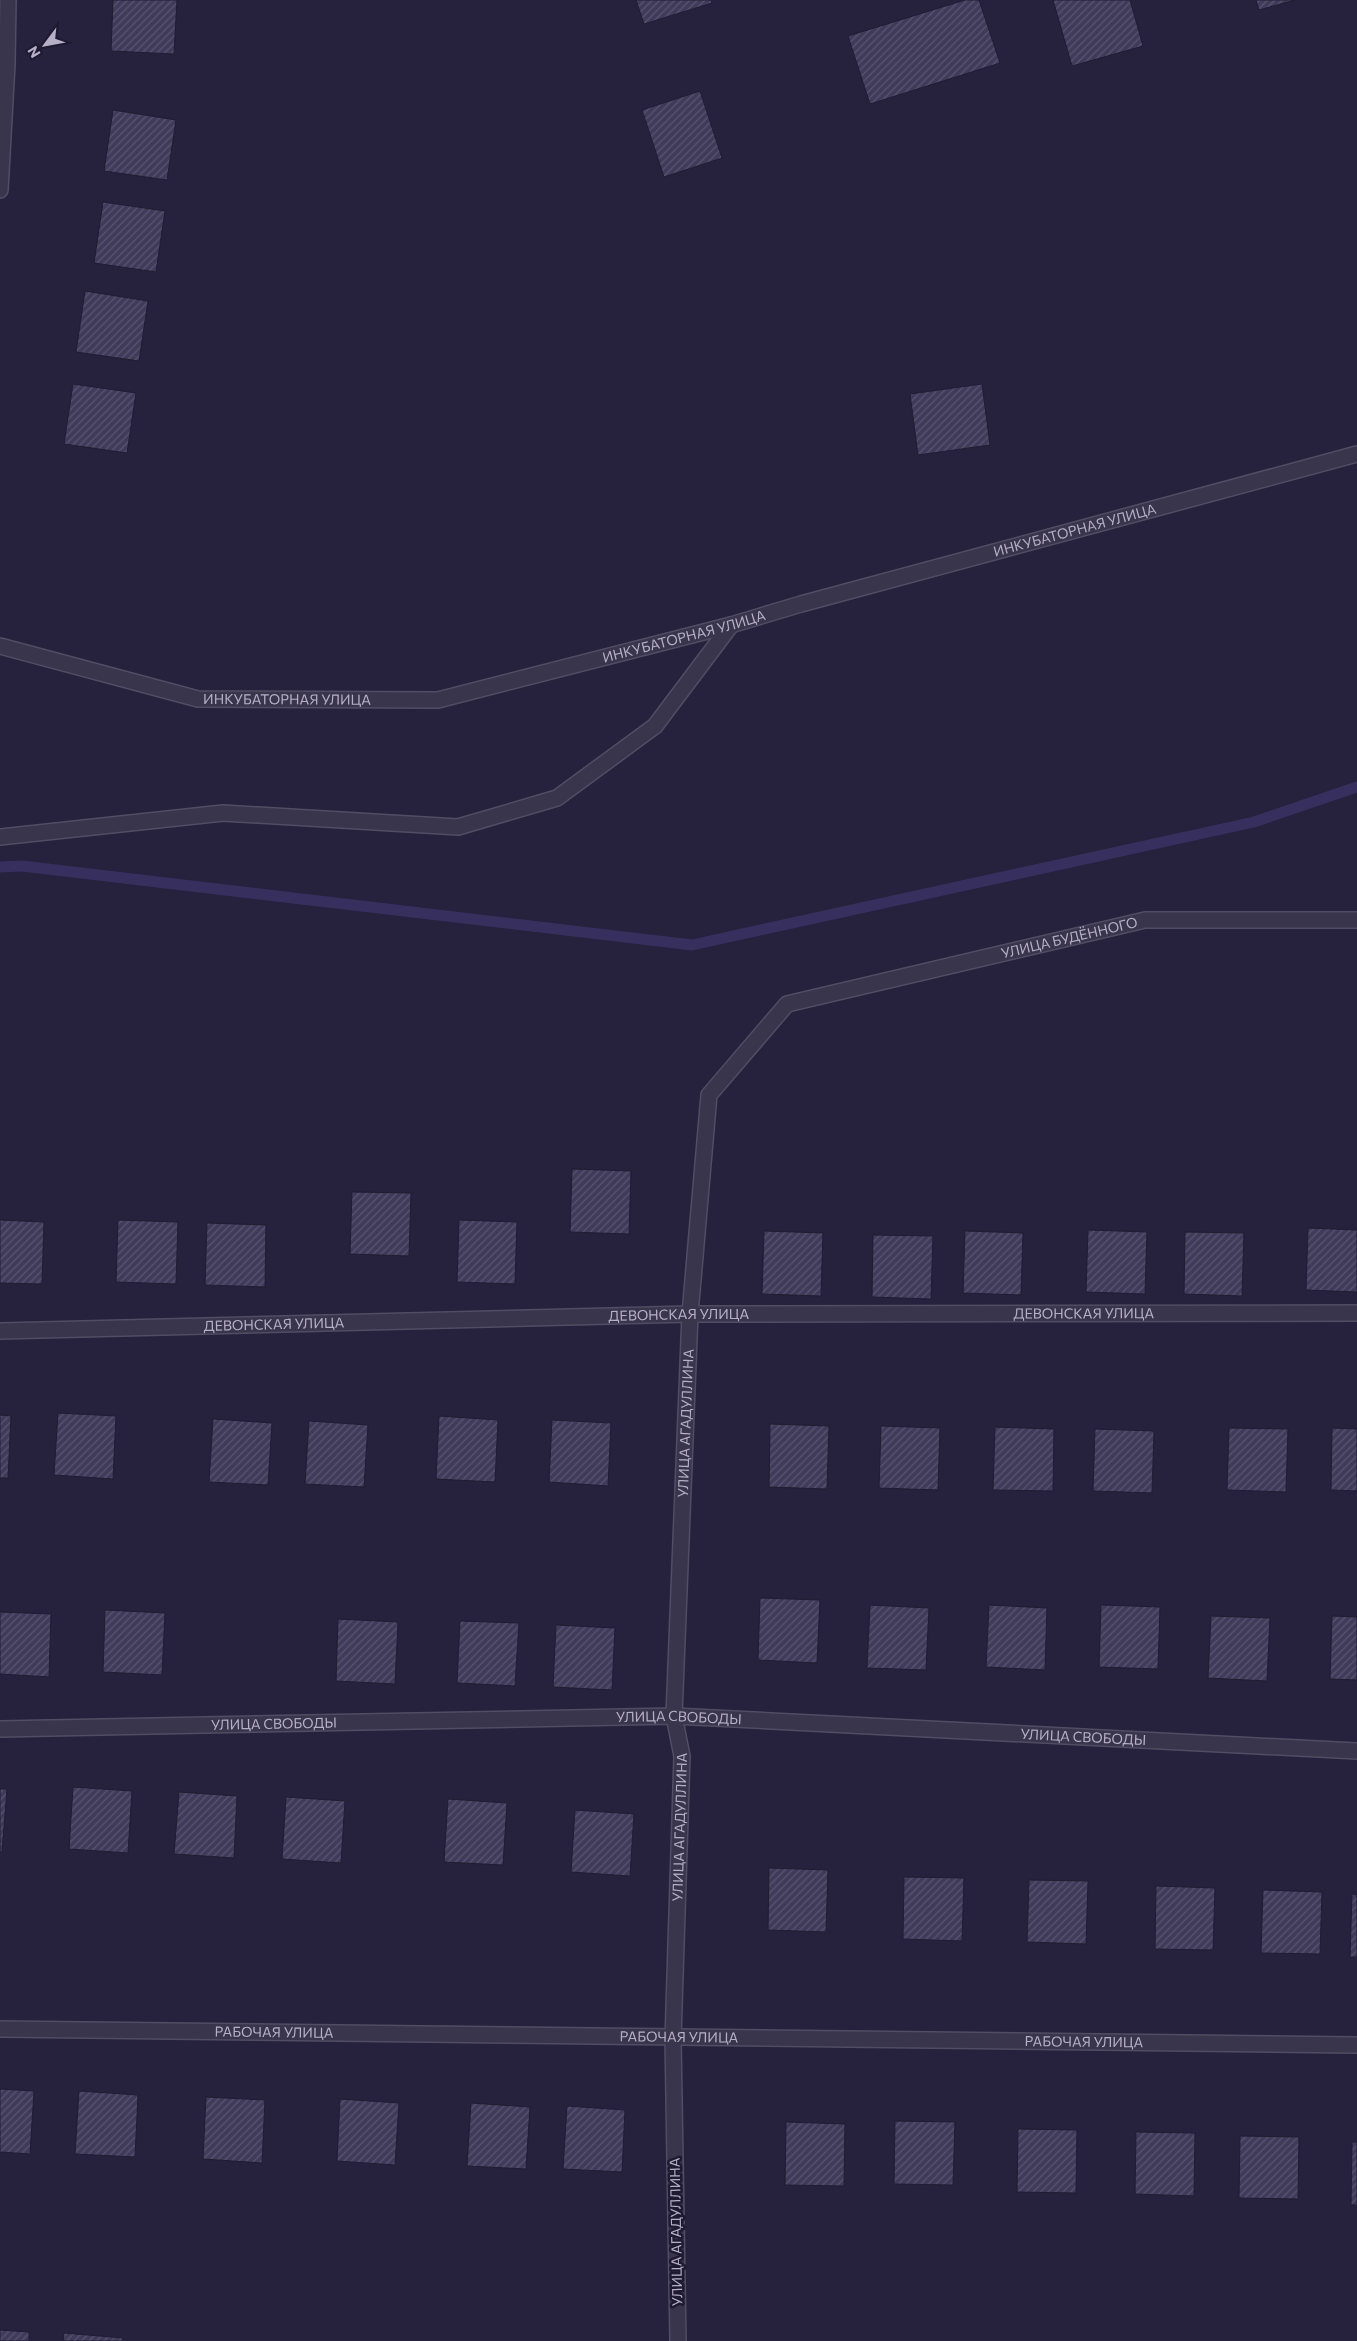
<svg xmlns="http://www.w3.org/2000/svg" width="1357" height="2341" font-family="Commissioner,sans-serif">
  <defs>
    <pattern id="building-hatch" width="6" height="6" patternUnits="userSpaceOnUse" patternTransform="scale(1.25)"><rect width="6" height="6" fill="#403b5a"/><path d="M-1 1l2-2M0 6l6-6M5 7l2-2" fill="none" stroke="#595570"/></pattern>
  </defs>
  <rect width="100%" height="100%" fill="#26213c"/>
  <g fill="none" stroke-linecap="round" stroke-linejoin="round">
    <!-- stream -->
    <path stroke="#372f5e" stroke-width="11" d="M 0,867 L 22,866 L 692,945 L 1254,822 L 1357,787"/>
  </g>
  <!-- building -->
  <g fill="url(#building-hatch)" stroke="#201c33">
    <path d="M 113,0 L 177,0 L 174,54 L 111,51 Z"/>
    <path d="M 636,0 L 711,0 L 712,3 L 644,24 Z"/>
    <path d="M 965,0 L 979,0 L 1000,63 L 870,104 L 848,36 Z"/>
    <path d="M 1053,0 L 1130,0 L 1143,46 L 1072,66 Z"/>
    <path d="M 1256,0 L 1295,0 L 1259,10 Z"/>
    <path d="M 700,91 L 722,158 L 664,177 L 642,110 Z"/>
    <path d="M 113,110 L 176,120 L 167,180 L 104,171 Z"/>
    <path d="M 103,202 L 165,211 L 156,272 L 94,263 Z"/>
    <path d="M 85,291 L 148,301 L 139,361 L 76,352 Z"/>
    <path d="M 73,384 L 136,393 L 127,453 L 64,444 Z"/>
    <path d="M 982,384 L 990,445 L 918,455 L 910,394 Z"/>
    <path d="M 572,1169 L 631,1171 L 629,1234 L 570,1232 Z"/>
    <path d="M 352,1192 L 411,1193 L 409,1256 L 350,1254 Z"/>
    <path d="M 0,1220 L 44,1222 L 42,1284 L 0,1283 Z"/>
    <path d="M 118,1220 L 178,1222 L 176,1284 L 116,1282 Z"/>
    <path d="M 459,1220 L 517,1222 L 515,1284 L 457,1282 Z"/>
    <path d="M 207,1223 L 266,1225 L 265,1287 L 205,1285 Z"/>
    <path d="M 1308,1228 L 1357,1230 L 1357,1292 L 1306,1290 Z"/>
    <path d="M 1088,1230 L 1147,1232 L 1145,1294 L 1086,1292 Z"/>
    <path d="M 764,1231 L 823,1233 L 821,1296 L 762,1294 Z"/>
    <path d="M 965,1231 L 1023,1233 L 1021,1295 L 963,1293 Z"/>
    <path d="M 1185,1232 L 1244,1233 L 1242,1296 L 1184,1294 Z"/>
    <path d="M 873,1235 L 933,1236 L 931,1299 L 872,1297 Z"/>
    <path d="M 58,1413 L 116,1416 L 113,1479 L 54,1475 Z"/>
    <path d="M 0,1415 L 11,1416 L 8,1478 L 0,1478 Z"/>
    <path d="M 439,1416 L 498,1420 L 495,1482 L 436,1479 Z"/>
    <path d="M 213,1419 L 272,1423 L 268,1485 L 209,1482 Z"/>
    <path d="M 552,1420 L 611,1423 L 608,1486 L 549,1482 Z"/>
    <path d="M 309,1421 L 368,1425 L 364,1487 L 305,1484 Z"/>
    <path d="M 770,1424 L 829,1426 L 827,1489 L 769,1487 Z"/>
    <path d="M 881,1426 L 940,1428 L 938,1490 L 879,1488 Z"/>
    <path d="M 995,1427 L 1054,1429 L 1053,1491 L 993,1490 Z"/>
    <path d="M 1229,1428 L 1288,1429 L 1286,1492 L 1227,1490 Z"/>
    <path d="M 1332,1428 L 1357,1429 L 1357,1491 L 1331,1490 Z"/>
    <path d="M 1095,1429 L 1154,1431 L 1152,1493 L 1093,1491 Z"/>
    <path d="M 760,1598 L 820,1600 L 817,1663 L 758,1660 Z"/>
    <path d="M 870,1605 L 929,1608 L 926,1670 L 867,1668 Z"/>
    <path d="M 989,1605 L 1047,1608 L 1045,1670 L 986,1667 Z"/>
    <path d="M 1101,1605 L 1160,1607 L 1158,1669 L 1099,1667 Z"/>
    <path d="M 105,1610 L 165,1613 L 162,1675 L 103,1672 Z"/>
    <path d="M 0,1612 L 51,1614 L 49,1677 L 0,1674 Z"/>
    <path d="M 1211,1616 L 1270,1618 L 1267,1681 L 1208,1678 Z"/>
    <path d="M 1332,1616 L 1357,1617 L 1357,1680 L 1330,1679 Z"/>
    <path d="M 338,1619 L 398,1622 L 395,1684 L 336,1681 Z"/>
    <path d="M 460,1621 L 519,1623 L 515,1686 L 457,1683 Z"/>
    <path d="M 556,1625 L 615,1628 L 612,1690 L 553,1687 Z"/>
    <path d="M 73,1787 L 132,1791 L 128,1853 L 69,1849 Z"/>
    <path d="M 0,1789 L 7,1789 L 2,1852 L 0,1852 Z"/>
    <path d="M 179,1792 L 237,1796 L 234,1858 L 174,1854 Z"/>
    <path d="M 286,1797 L 345,1801 L 341,1863 L 282,1859 Z"/>
    <path d="M 448,1799 L 507,1803 L 503,1865 L 444,1862 Z"/>
    <path d="M 575,1810 L 634,1814 L 630,1876 L 571,1872 Z"/>
    <path d="M 769,1868 L 828,1870 L 826,1932 L 768,1930 Z"/>
    <path d="M 904,1877 L 964,1878 L 962,1941 L 903,1939 Z"/>
    <path d="M 1029,1880 L 1088,1881 L 1086,1944 L 1027,1942 Z"/>
    <path d="M 1156,1886 L 1215,1888 L 1213,1950 L 1155,1949 Z"/>
    <path d="M 1263,1890 L 1322,1892 L 1320,1954 L 1261,1953 Z"/>
    <path d="M 1352,1894 L 1357,1895 L 1357,1957 L 1350,1957 Z"/>
    <path d="M 0,2089 L 34,2091 L 30,2154 L 0,2152 Z"/>
    <path d="M 79,2091 L 138,2095 L 135,2157 L 75,2154 Z"/>
    <path d="M 206,2097 L 265,2100 L 262,2163 L 203,2159 Z"/>
    <path d="M 340,2099 L 399,2103 L 395,2165 L 337,2161 Z"/>
    <path d="M 471,2103 L 530,2107 L 526,2169 L 467,2166 Z"/>
    <path d="M 567,2106 L 625,2110 L 622,2172 L 563,2169 Z"/>
    <path d="M 895,2121 L 955,2122 L 953,2185 L 894,2184 Z"/>
    <path d="M 786,2122 L 845,2124 L 844,2186 L 785,2185 Z"/>
    <path d="M 1018,2129 L 1077,2130 L 1076,2193 L 1017,2192 Z"/>
    <path d="M 1136,2132 L 1195,2133 L 1194,2196 L 1135,2194 Z"/>
    <path d="M 1240,2136 L 1299,2137 L 1298,2199 L 1239,2198 Z"/>
    <path d="M 1352,2142 L 1357,2142 L 1357,2205 L 1351,2205 Z"/>
    <path d="M 0,2330 L 29,2332 L 29,2341 L 0,2341 Z"/>
    <path d="M 64,2333 L 123,2338 L 122,2341 L 63,2341 Z"/>
  </g>
  <g fill="none" stroke-linecap="round" stroke-linejoin="round">
    <defs>
      <path id="service" d="M 0,837 L 223,813 L 458,827 L 557,798 L 655,726 L 731,625"/>
      <g id="minor">
        <path d="M 0,190 L 7,64 L 8,0"/>
        <path id="s1" d="M 0,646 L 198,699 L 438,700 L 731,625 L 801,604 L 1357,454"/>
        <path id="s2" d="M 0,1331 L 690,1314 L 1357,1313"/>
        <path id="s3" d="M 0,1729 L 674,1716 L 1357,1751"/>
        <path id="s4" d="M 0,2029 L 1357,2045"/>
        <path id="s5" d="M 678,2341 L 673,2039 L 682,1756 L 674,1716 L 690,1314 L 709,1095 L 787,1004 L 1145,920 L 1357,920"/>
      </g>
    </defs>
    <!-- service casing -->
    <use href="#service" stroke="#514d64" stroke-width="18"/>
    <!-- minor casing -->
    <use href="#minor" stroke="#514d64" stroke-width="18"/>
    <!-- service -->
    <use href="#service" stroke="#39354c" stroke-width="15"/>
    <!-- minor -->
    <use href="#minor" stroke="#39354c" stroke-width="15"/>
  </g>
  <g text-anchor="middle" stroke-width="5" stroke-linejoin="round" paint-order="stroke">
    <!-- street labels -->
    <g font-size="14" fill="#b5b0c8" stroke="#1e1a31">
      <text dy="5" stroke="none"><textPath href="#s1" startOffset="1104">ИНКУБАТОРНАЯ УЛИЦА</textPath></text>
      <text dy="5" stroke="none"><textPath href="#s1" startOffset="699">ИНКУБАТОРНАЯ УЛИЦА</textPath></text>
      <text dy="5" stroke="none"><textPath href="#s1" startOffset="294">ИНКУБАТОРНАЯ УЛИЦА</textPath></text>
      <text dy="5" stroke="none"><textPath href="#s5" startOffset="1658">УЛИЦА БУДЁННОГО</textPath></text>
      <text dy="5" stroke="none"><textPath href="#s2" startOffset="1084">ДЕВОНСКАЯ УЛИЦА</textPath></text>
      <text dy="5" stroke="none"><textPath href="#s2" startOffset="679">ДЕВОНСКАЯ УЛИЦА</textPath></text>
      <text dy="5" stroke="none"><textPath href="#s2" startOffset="274">ДЕВОНСКАЯ УЛИЦА</textPath></text>
      <text dy="5" stroke="none"><textPath href="#s5" startOffset="919">УЛИЦА АГАДУЛЛИНА</textPath></text>
      <text dy="5" stroke="none"><textPath href="#s3" startOffset="679">УЛИЦА СВОБОДЫ</textPath></text>
      <text dy="5" stroke="none"><textPath href="#s3" startOffset="274">УЛИЦА СВОБОДЫ</textPath></text>
      <text dy="5" stroke="none"><textPath href="#s3" startOffset="1084">УЛИЦА СВОБОДЫ</textPath></text>
      <text dy="5" stroke="none"><textPath href="#s5" startOffset="514">УЛИЦА АГАДУЛЛИНА</textPath></text>
      <text dy="5" stroke="none"><textPath href="#s4" startOffset="274">РАБОЧАЯ УЛИЦА</textPath></text>
      <text dy="5" stroke="none"><textPath href="#s4" startOffset="679">РАБОЧАЯ УЛИЦА</textPath></text>
      <text dy="5" stroke="none"><textPath href="#s4" startOffset="1084">РАБОЧАЯ УЛИЦА</textPath></text>
      <text transform="translate(676 2232) rotate(-91)" y="5">УЛИЦА АГАДУЛЛИНА</text>
    </g>
  </g>
  <!-- north arrow -->
  <g transform="translate(45 45) rotate(238)" stroke="#1e1a31" stroke-width="4" paint-order="stroke">
  <path d="M0-4L9 19L0 12L-9 19Z" fill="#b5b0c8"/>
  <text y="-8" font-size="14" font-weight="bold" text-anchor="middle" fill="#b5b0c8">N</text>
  </g>
</svg>
